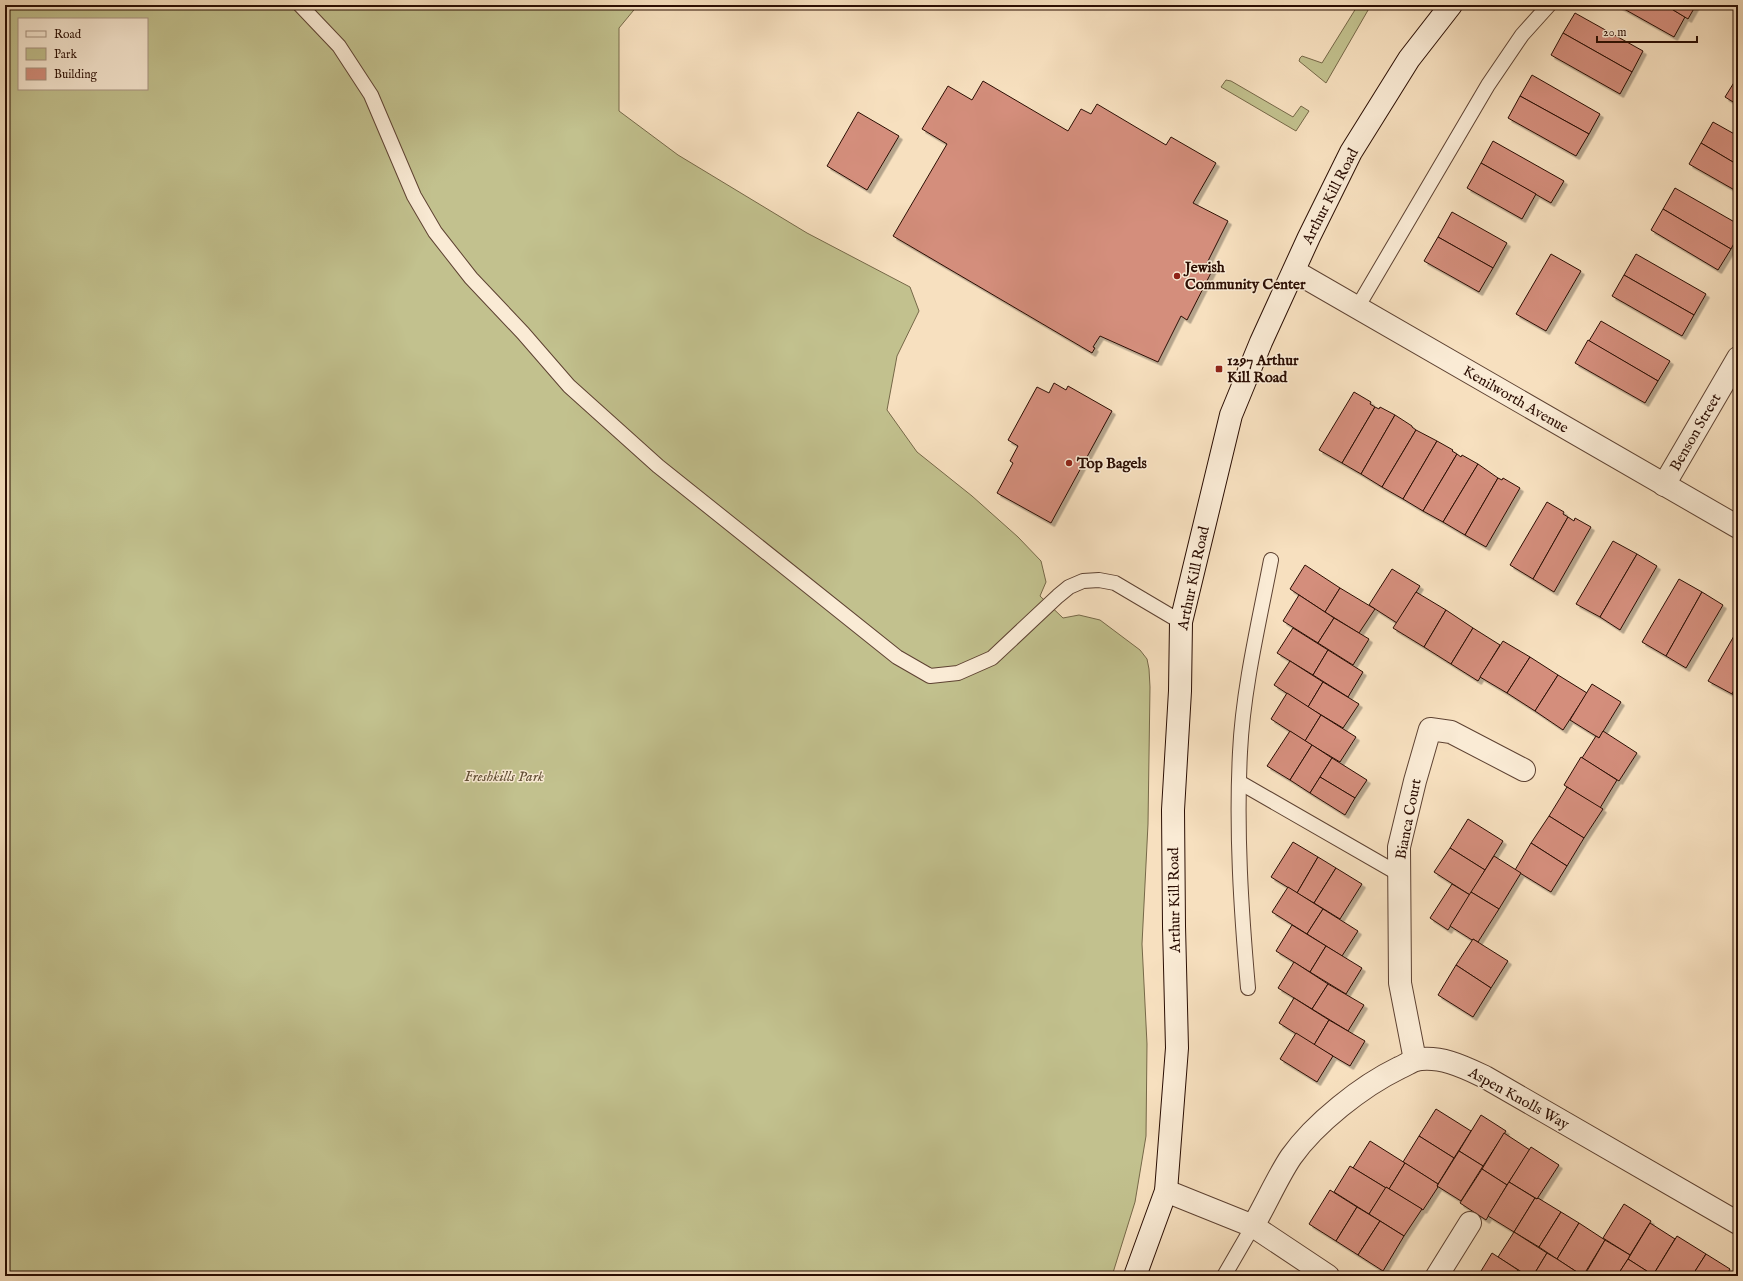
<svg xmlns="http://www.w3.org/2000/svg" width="1743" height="1281" font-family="'IM FELL English',serif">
  <defs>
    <filter id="shadow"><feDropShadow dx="3.5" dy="3.5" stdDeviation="0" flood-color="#0004"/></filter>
  </defs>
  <rect width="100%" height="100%" fill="#f7e0bf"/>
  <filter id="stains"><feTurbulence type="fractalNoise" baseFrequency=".005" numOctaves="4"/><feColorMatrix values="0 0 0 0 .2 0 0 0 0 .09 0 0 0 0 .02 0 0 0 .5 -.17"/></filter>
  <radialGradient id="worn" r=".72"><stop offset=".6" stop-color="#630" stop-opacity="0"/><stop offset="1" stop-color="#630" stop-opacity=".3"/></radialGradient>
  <!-- green -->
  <g fill="#c2c18e" stroke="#766848" fill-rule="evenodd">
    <path d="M 5,5 L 638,5 L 619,28 L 619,111 L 678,155 L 807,233 L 910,287 L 919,311 L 897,356 L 887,410 L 917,452 L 972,496 L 1018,537 L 1041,561 L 1046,582 L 1040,596 L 1063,618 L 1079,615 L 1100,620 L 1140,650 L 1147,659 L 1149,669 L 1150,687 L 1148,824 L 1142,944 L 1147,1044 L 1146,1136 L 1135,1202 L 1112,1276 L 5,1276 ZM 19,19 L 147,19 L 147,89 L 19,89 Z"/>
    <path d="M 1358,5 L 1371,5 L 1326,83 L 1299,61 L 1300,58 L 1302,56 L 1322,63 Z"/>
    <path d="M 1226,80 L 1231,81 L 1293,117 L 1301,106 L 1309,111 L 1296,131 L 1221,87 Z"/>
  </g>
  <!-- building -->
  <g fill="#d48e7c" stroke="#2b0e03" filter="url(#shadow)">
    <path d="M 1617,5 L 1665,5 L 1685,17 L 1674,37 Z"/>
    <path d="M 1665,5 L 1696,5 L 1688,19 Z"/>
    <path d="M 1575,13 L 1643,51 L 1632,72 L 1563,33 Z"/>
    <path d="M 1563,33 L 1632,72 L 1620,94 L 1551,55 Z"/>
    <path d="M 1532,75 L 1600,114 L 1589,134 L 1520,96 Z"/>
    <path d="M 1738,76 L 1738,105 L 1725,97 Z"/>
    <path d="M 983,81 L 1068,131 L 1081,109 L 1091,114 L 1097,104 L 1166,145 L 1171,137 L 1216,163 L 1193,203 L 1228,221 L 1207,263 L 1214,267 L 1187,320 L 1181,316 L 1158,362 L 1100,336 L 1093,347 L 1095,348 L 1092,353 L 893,236 L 947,144 L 922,129 L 948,86 L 972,100 Z"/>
    <path d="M 1520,96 L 1589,134 L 1576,156 L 1508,118 Z"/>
    <path d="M 858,112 L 899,136 L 867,190 L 827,166 Z"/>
    <path d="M 1713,122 L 1738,136 L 1738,165 L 1701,143 Z"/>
    <path d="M 1493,141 L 1564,181 L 1551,203 L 1481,163 Z"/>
    <path d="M 1701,143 L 1738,165 L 1738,192 L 1689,164 Z"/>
    <path d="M 1481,163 L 1536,194 L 1522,219 L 1467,188 Z"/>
    <path d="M 1675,188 L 1738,224 L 1738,236 L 1731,249 L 1663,209 Z"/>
    <path d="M 1663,209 L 1731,249 L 1718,270 L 1651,230 Z"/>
    <path d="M 1452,212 L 1507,243 L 1493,268 L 1438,237 Z"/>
    <path d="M 1438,237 L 1493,268 L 1479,292 L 1424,261 Z"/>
    <path d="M 1551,254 L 1581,271 L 1546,331 L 1516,314 Z"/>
    <path d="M 1636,254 L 1706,294 L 1694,315 L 1624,275 Z"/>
    <path d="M 1624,275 L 1694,315 L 1682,336 L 1612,296 Z"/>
    <path d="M 1601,321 L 1670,361 L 1658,381 L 1589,341 Z"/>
    <path d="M 1588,340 L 1658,381 L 1645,403 L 1575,363 Z"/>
    <path d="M 1054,383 L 1066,390 L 1068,386 L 1112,411 L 1051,523 L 997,493 L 1013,463 L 1010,461 L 1018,446 L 1008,440 L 1037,387 L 1049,393 Z"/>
    <path d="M 1354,392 L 1371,402 L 1370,404 L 1375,407 L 1342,463 L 1319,450 Z"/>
    <path d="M 1375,407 L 1379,409 L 1380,407 L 1395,415 L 1361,474 L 1342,463 Z"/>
    <path d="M 1395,415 L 1412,426 L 1412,427 L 1416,430 L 1382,487 L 1361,474 Z"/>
    <path d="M 1416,430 L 1437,441 L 1403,499 L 1382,487 Z"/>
    <path d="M 1437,441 L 1453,450 L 1452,451 L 1457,454 L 1423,511 L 1403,499 Z"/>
    <path d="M 1457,454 L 1461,457 L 1462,455 L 1478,464 L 1443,522 L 1423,511 Z"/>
    <path d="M 1478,464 L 1498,478 L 1465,535 L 1443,522 Z"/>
    <path d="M 1498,478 L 1502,480 L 1503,478 L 1520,488 L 1486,547 L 1465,535 Z"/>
    <path d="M 1547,502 L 1564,512 L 1563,514 L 1568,517 L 1533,579 L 1510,565 Z"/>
    <path d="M 1568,517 L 1574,521 L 1575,518 L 1591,527 L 1554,592 L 1533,579 Z"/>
    <path d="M 1613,541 L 1637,554 L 1600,617 L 1576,604 Z"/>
    <path d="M 1637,554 L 1657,566 L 1620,630 L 1600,617 Z"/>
    <path d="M 1305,565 L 1340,588 L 1325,612 L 1290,589 Z"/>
    <path d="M 1392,569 L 1420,586 L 1397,623 L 1369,605 Z"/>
    <path d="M 1679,579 L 1702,592 L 1666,656 L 1642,642 Z"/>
    <path d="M 1340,588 L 1375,609 L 1359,633 L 1325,612 Z"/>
    <path d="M 1416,592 L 1446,610 L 1424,647 L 1393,628 Z"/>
    <path d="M 1702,592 L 1723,605 L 1686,668 L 1666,656 Z"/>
    <path d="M 1299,595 L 1334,618 L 1318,643 L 1283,621 Z"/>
    <path d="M 1446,610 L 1473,628 L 1451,664 L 1424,647 Z"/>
    <path d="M 1334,618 L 1369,639 L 1353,665 L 1318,643 Z"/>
    <path d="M 1293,628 L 1328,650 L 1313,675 L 1277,653 Z"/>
    <path d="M 1473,628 L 1500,645 L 1478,681 L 1451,664 Z"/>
    <path d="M 1738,629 L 1738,683 L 1732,694 L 1708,681 Z"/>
    <path d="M 1503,641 L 1530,657 L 1507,693 L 1480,677 Z"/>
    <path d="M 1328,650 L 1363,672 L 1348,697 L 1313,675 Z"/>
    <path d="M 1530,657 L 1558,675 L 1535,711 L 1507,693 Z"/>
    <path d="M 1290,661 L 1323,682 L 1308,707 L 1274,685 Z"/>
    <path d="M 1558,675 L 1587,693 L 1563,730 L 1535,711 Z"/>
    <path d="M 1323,682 L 1359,704 L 1343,728 L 1308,707 Z"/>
    <path d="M 1738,683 L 1738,698 L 1732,694 Z"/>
    <path d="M 1592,684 L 1621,702 L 1599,738 L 1570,720 Z"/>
    <path d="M 1287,693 L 1321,715 L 1305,741 L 1271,719 Z"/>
    <path d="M 1321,715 L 1356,737 L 1340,762 L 1305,741 Z"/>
    <path d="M 1290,731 L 1312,745 L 1290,780 L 1267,766 Z"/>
    <path d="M 1603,731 L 1637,753 L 1619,781 L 1582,758 L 1596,736 L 1599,738 Z"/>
    <path d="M 1312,745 L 1332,758 L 1310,793 L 1290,780 Z"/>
    <path d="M 1581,757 L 1617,780 L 1600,808 L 1564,785 Z"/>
    <path d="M 1332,758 L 1367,780 L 1355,798 L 1320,777 Z"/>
    <path d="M 1320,777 L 1355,798 L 1345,815 L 1310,793 Z"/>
    <path d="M 1567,787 L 1603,809 L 1584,838 L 1549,816 Z"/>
    <path d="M 1549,816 L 1584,838 L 1567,866 L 1531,843 Z"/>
    <path d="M 1468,819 L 1503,841 L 1485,870 L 1450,848 Z"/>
    <path d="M 1293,842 L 1318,857 L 1297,893 L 1271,877 Z"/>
    <path d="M 1531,843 L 1567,866 L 1551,892 L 1515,870 Z"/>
    <path d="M 1450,848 L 1485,870 L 1470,895 L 1434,872 Z"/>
    <path d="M 1494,856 L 1521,873 L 1499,909 L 1471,892 Z"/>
    <path d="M 1318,857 L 1336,868 L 1314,903 L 1297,893 Z"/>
    <path d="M 1336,868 L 1362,884 L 1340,919 L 1314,903 Z"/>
    <path d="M 1452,884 L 1470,895 L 1448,930 L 1430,918 Z"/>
    <path d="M 1288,887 L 1323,909 L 1307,934 L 1272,912 Z"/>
    <path d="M 1471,892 L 1499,909 L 1478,942 L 1473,939 L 1472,940 L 1450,926 Z"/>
    <path d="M 1323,909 L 1358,931 L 1342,956 L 1307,934 Z"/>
    <path d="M 1292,925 L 1326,946 L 1310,972 L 1276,951 Z"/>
    <path d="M 1473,939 L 1508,961 L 1491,988 L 1456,965 Z"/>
    <path d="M 1326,946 L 1362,968 L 1346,994 L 1310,972 Z"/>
    <path d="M 1294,962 L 1328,984 L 1312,1009 L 1278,988 Z"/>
    <path d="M 1456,965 L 1491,988 L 1473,1017 L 1438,995 Z"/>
    <path d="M 1328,984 L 1364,1005 L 1348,1031 L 1312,1009 Z"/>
    <path d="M 1294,998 L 1329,1020 L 1314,1045 L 1279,1023 Z"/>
    <path d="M 1329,1020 L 1365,1041 L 1350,1066 L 1314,1045 Z"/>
    <path d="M 1296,1033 L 1333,1056 L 1317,1082 L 1280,1059 Z"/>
    <path d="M 1436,1109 L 1471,1131 L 1454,1158 L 1419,1136 Z"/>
    <path d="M 1481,1115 L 1506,1131 L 1483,1166 L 1459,1151 Z"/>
    <path d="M 1504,1133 L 1530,1150 L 1507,1185 L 1482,1169 Z"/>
    <path d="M 1419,1136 L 1454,1158 L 1438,1184 L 1403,1162 Z"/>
    <path d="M 1370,1141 L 1405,1163 L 1389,1189 L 1386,1187 L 1386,1188 L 1353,1168 Z"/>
    <path d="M 1531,1147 L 1559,1165 L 1537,1199 L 1509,1182 Z"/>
    <path d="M 1459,1151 L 1483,1166 L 1461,1201 L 1437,1186 Z"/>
    <path d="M 1405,1163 L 1438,1184 L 1437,1186 L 1438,1187 L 1423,1210 L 1389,1189 Z"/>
    <path d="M 1350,1166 L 1386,1188 L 1369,1214 L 1334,1192 Z"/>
    <path d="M 1482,1169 L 1507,1185 L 1486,1220 L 1460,1203 Z"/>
    <path d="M 1509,1182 L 1535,1198 L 1514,1232 L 1488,1216 Z"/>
    <path d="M 1386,1187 L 1422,1209 L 1404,1236 L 1369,1214 Z"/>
    <path d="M 1330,1190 L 1357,1207 L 1336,1241 L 1309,1224 Z"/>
    <path d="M 1535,1198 L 1537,1199 L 1538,1198 L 1561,1212 L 1539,1247 L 1514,1232 Z"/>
    <path d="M 1624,1204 L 1651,1221 L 1630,1255 L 1603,1238 Z"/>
    <path d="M 1357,1207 L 1380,1221 L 1358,1255 L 1336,1241 Z"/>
    <path d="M 1561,1212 L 1579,1223 L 1557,1259 L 1539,1247 Z"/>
    <path d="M 1380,1221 L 1404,1236 L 1383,1271 L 1358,1255 Z"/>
    <path d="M 1579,1223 L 1605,1240 L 1583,1276 L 1557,1259 Z"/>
    <path d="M 1650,1223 L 1675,1239 L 1653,1275 L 1628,1259 Z"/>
    <path d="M 1514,1232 L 1547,1253 L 1533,1276 L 1528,1276 L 1498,1257 Z"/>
    <path d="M 1677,1236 L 1706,1254 L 1692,1276 L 1662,1276 L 1655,1272 Z"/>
    <path d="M 1605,1240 L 1630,1255 L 1628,1259 L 1617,1276 L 1584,1276 Z"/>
    <path d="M 1492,1253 L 1518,1270 L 1514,1276 L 1478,1276 Z"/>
    <path d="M 1547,1253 L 1557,1259 L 1583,1276 L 1533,1276 Z"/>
    <path d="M 1706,1254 L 1730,1269 L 1726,1276 L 1692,1276 Z"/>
    <path d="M 1628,1259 L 1653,1275 L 1652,1276 L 1617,1276 Z"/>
    <path d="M 1518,1270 L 1528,1276 L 1514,1276 Z"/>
  </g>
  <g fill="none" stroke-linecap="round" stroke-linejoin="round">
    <defs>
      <g id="lane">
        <path d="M 300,5 L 339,46 L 371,95 L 414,196 L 435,232 L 471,278 L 523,333 L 569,386 L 658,466 L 897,657 L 930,676 L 958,673 L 992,658 L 1058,596 L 1069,587 L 1083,581 L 1099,580 L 1115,583 L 1181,622"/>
        <path d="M 1357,308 L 1488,85 L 1522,35 L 1549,5"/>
        <path d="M 1239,782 L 1399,874"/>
        <path d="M 1248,988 C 1241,909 1236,831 1240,752 C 1243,689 1259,622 1271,560"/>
        <path d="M 1224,1276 L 1253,1226"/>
      </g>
      <g id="street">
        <path d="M 1294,271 L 1738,527"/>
        <path d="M 1664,485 L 1738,358"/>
        <path d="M 1415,1060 L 1400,983 L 1399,847 L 1415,781 L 1430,729 L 1451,732 L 1524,770"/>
        <path d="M 1166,1191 L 1253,1226 L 1328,1276"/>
        <path d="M 1253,1226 C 1266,1204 1277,1178 1291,1157 C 1315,1123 1362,1086 1399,1068 C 1404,1066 1410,1062 1415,1060 C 1440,1055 1464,1067 1485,1077 L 1738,1223"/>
        <path d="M 1437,1276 L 1470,1223"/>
      </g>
      <path id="secondary" d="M 1135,1276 L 1166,1191 L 1177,1048 L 1174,926 L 1173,810 L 1180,691 L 1181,622 L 1231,415 L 1261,342 L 1309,237 L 1351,152 L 1409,59 L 1451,5"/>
    </defs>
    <!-- lane casing -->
    <use href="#lane" stroke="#5e4232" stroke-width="16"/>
    <!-- street casing -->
    <use href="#street" stroke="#5e4232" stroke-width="24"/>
    <!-- secondary casing -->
    <use href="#secondary" stroke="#2b0e03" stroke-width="24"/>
    <!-- lane -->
    <use href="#lane" stroke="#faebd5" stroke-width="14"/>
    <!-- street -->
    <use href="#street" stroke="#faebd5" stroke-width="22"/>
    <!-- secondary -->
    <use href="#secondary" stroke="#faebd5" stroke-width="22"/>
  </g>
  <!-- markers -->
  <g fill="#8f2418" stroke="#faebd5" stroke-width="1.5">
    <circle cx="1177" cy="276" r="4"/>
    <rect x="1215" y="365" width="8" height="8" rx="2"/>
    <circle cx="1069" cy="463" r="4"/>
  </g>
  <g text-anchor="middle" stroke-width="3" stroke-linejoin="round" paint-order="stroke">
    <!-- street labels -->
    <g font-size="15" fill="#2b0e03" stroke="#faebd5">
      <text transform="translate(1330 196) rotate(-63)" y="5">Arthur Kill Road</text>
      <text transform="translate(1516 399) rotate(30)" y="5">Kenilworth Avenue</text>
      <text transform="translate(1695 432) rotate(-60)" y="5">Benson Street</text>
      <text transform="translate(1193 578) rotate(-78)" y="5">Arthur Kill Road</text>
      <text transform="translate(1408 819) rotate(-79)" y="5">Bianca Court</text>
      <text transform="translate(1174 900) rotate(-91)" y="5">Arthur Kill Road</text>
      <text transform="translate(1519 1098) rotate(29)" y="5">Aspen Knolls Way</text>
    </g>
    <!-- poi labels -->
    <g font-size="15" font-weight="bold" fill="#2b0e03" stroke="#faebd5" text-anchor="start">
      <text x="1185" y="272">Jewish<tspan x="1185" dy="17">Community Center</tspan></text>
      <text x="1227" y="365">1297 Arthur<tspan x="1227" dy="17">Kill Road</tspan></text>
      <text x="1077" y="468">Top Bagels</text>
    </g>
    <!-- park labels -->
    <g font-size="15" font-style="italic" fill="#604d34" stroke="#faebd5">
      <text x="504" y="781">Freshkills Park</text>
    </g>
  </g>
  <!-- margin -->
  <rect width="1743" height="1281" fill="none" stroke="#f7e0bf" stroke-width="20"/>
  <rect x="6" y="6" width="1731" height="1269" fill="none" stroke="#2b0e03" stroke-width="2"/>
  <rect x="10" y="10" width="1723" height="1261" fill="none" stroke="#2b0e03"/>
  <!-- legend -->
  <rect x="18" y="18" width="130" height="72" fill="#faebd5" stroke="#a79381"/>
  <rect x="26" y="31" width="20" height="6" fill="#faebd5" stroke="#a79381"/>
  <text x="54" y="38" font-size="12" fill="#2b0e03">Road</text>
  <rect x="26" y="48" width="20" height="12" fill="#c2c18e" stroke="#a79381"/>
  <text x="54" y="58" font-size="12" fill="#2b0e03">Park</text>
  <rect x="26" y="68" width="20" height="12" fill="#d48e7c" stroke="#a79381"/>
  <text x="54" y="78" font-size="12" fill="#2b0e03">Building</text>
  <!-- scale -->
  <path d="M1597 36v6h100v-6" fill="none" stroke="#2b0e03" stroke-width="2"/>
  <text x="1603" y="36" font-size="12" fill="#2b0e03" stroke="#faebd5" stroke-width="3" paint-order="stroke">20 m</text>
  <rect width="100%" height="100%" filter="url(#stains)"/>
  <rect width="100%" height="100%" fill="url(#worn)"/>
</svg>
